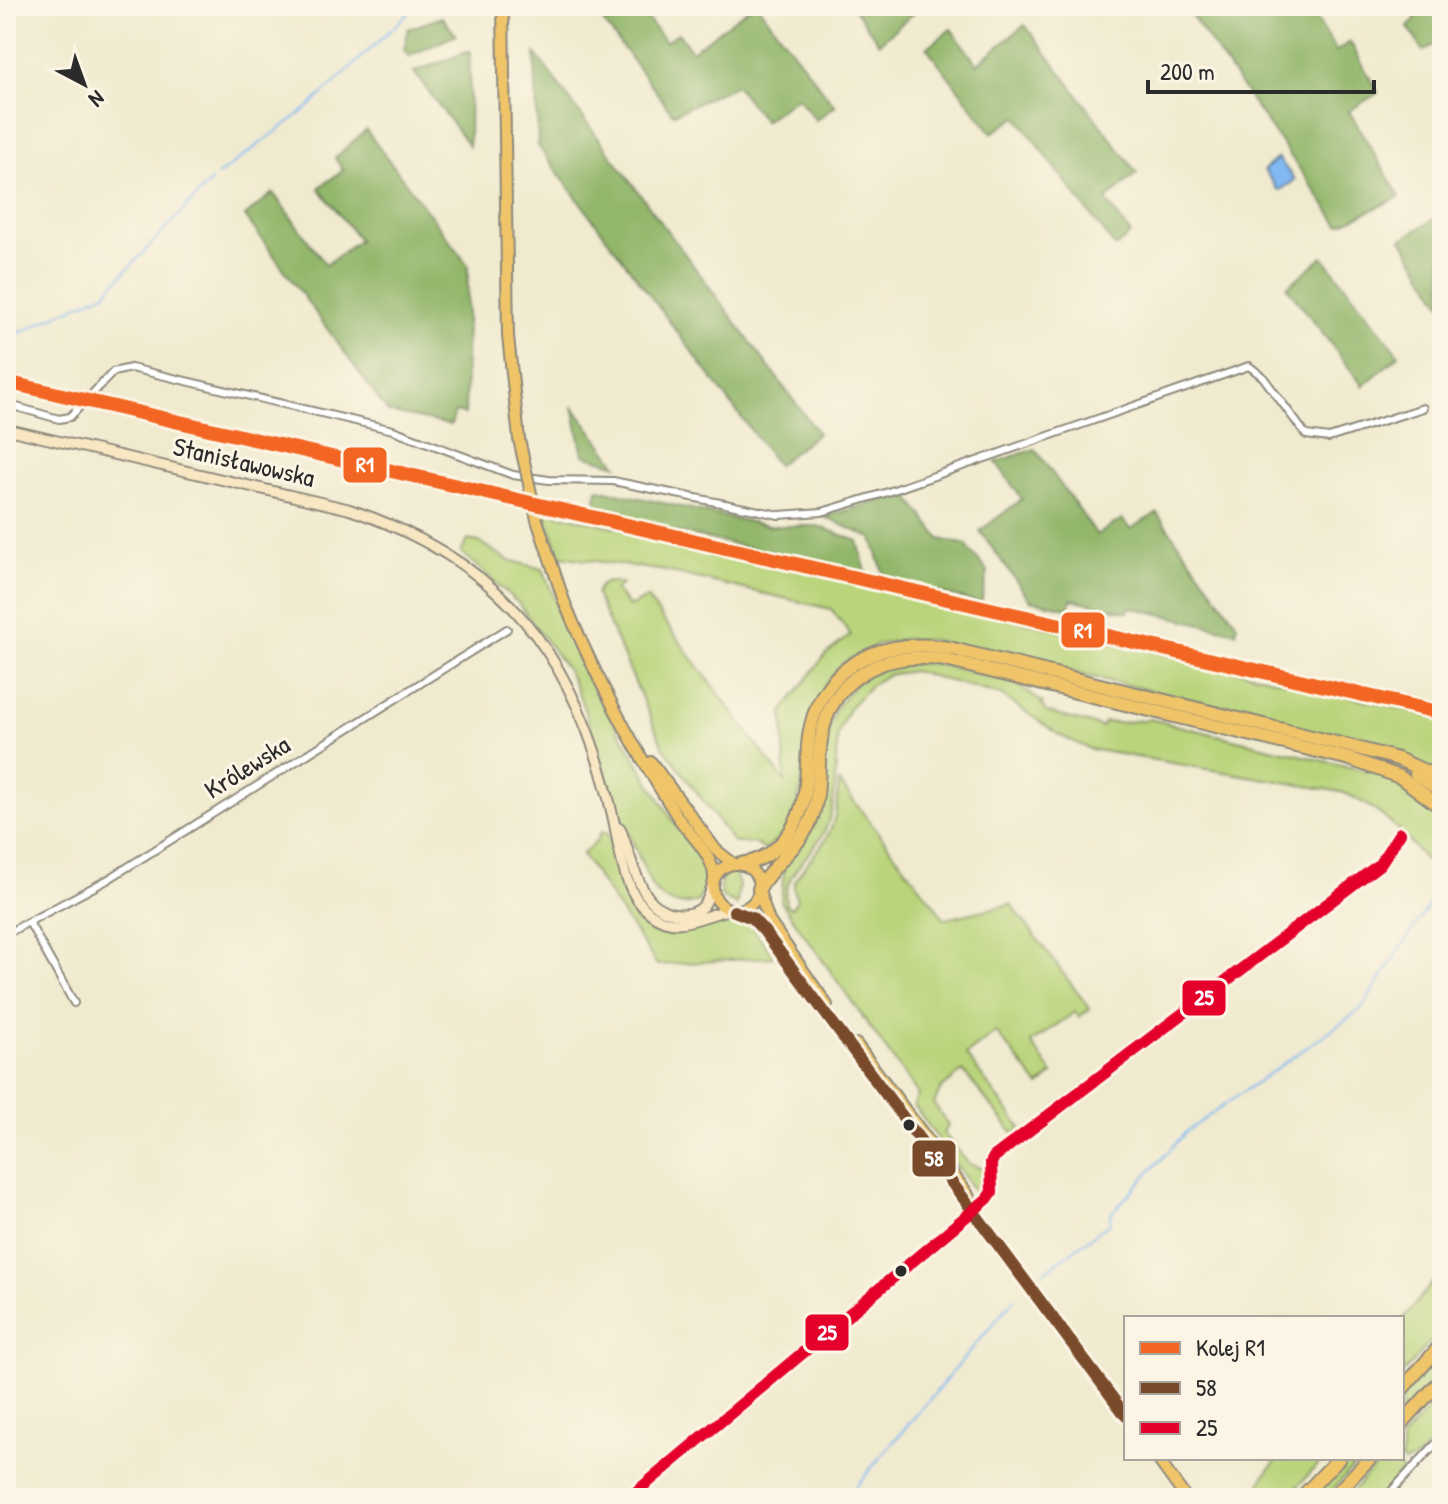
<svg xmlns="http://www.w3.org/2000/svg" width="1448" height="1504" font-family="'Patrick Hand',sans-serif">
  <rect width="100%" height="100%" fill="#fcf5e5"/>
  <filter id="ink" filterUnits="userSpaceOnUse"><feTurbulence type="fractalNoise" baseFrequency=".0125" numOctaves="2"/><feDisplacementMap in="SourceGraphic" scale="16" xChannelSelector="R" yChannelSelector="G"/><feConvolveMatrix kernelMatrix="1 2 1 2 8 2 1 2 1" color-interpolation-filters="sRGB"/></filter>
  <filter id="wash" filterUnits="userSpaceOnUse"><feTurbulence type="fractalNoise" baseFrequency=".006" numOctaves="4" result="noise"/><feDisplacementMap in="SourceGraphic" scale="32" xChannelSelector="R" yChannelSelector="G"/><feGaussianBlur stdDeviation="1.8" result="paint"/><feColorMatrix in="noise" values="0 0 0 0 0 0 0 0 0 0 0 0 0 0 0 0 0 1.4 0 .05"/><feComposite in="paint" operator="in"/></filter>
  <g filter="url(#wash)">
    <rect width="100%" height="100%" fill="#f0eacf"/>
    <!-- green -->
    <g fill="#b9d47a" stroke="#728052" stroke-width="2">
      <path d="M 545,511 L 1442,718 L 1442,775 L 1226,708 L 932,640 L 903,639 L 877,645 L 843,663 L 826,683 L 796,808 L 784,834 L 765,850 L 754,843 L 734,843 L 663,746 L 596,594 C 599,581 611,580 622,584 L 615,590 L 629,607 L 647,598 L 785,782 L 783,711 L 826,654 L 851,635 L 831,609 L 666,571 L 560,556 Z"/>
      <path d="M 468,540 L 479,542 L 508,560 L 543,569 L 569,636 L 601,701 L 673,821 L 705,867 L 705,887 L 698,901 C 679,909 663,902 652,887 L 616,803 L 581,700 L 568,671 L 518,603 L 461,552 Z"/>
      <path d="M 933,663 L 1013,682 L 1043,703 L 1041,704 L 1046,712 L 1102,727 L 1104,722 L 1119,723 L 1150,719 L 1387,776 L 1409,788 L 1442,815 L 1442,881 C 1413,845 1387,810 1342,792 L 1090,749 L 1061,736 L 1001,695 L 913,671 L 887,675 L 870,686 L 849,708 L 838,734 C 835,761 837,803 826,828 C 815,854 780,874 786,905 L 791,908 L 797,901 C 796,896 793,889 794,883 C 797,872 823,848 830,831 C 837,816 837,798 839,782 L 945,919 L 1011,904 L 1090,1009 L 1079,1017 L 1075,1012 L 1031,1043 L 1053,1074 L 1039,1086 L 996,1032 L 966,1055 L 1021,1128 L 1014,1134 L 963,1071 L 941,1089 L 934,1103 L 948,1126 L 943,1133 L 969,1164 L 985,1169 L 986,1189 L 979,1193 L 975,1192 L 914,1105 L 918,1094 L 781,902 L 784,869 L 782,867 L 806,839 L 823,751 L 835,709 L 858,681 L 886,665 Z"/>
      <path d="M 601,832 L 608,833 C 614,875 637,946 696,929 C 701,927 707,923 712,921 C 723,917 737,920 749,923 L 775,957 L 657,965 L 582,854 L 596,842 Z"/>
      <path d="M 734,871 L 739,885 L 737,905 L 723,898 C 717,886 721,875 734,871 Z"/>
      <path d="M 1442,1271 L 1442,1329 L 1402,1374 L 1402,1320 Z"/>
      <path d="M 1442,1351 L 1442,1371 L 1402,1415 L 1402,1396 Z"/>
      <path d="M 1442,1394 L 1442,1432 L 1416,1459 L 1404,1463 L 1399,1458 L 1402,1458 L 1402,1438 Z"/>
      <path d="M 1278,1458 L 1324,1458 L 1287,1498 L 1254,1498 L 1263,1477 Z"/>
      <path d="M 1345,1458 L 1362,1458 L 1325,1498 L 1307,1498 Z"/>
      <path d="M 1383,1458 L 1391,1458 L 1402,1470 L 1380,1498 L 1346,1498 Z"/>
    </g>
    <!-- forest -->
    <g fill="#92b66a" stroke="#5e704a" stroke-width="2">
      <path d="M 638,6 L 665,42 L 678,33 L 692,51 L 752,6 L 758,6 L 835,106 L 816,120 L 797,97 L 764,121 L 736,85 L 673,114 L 592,7 Z"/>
      <path d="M 852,6 L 922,6 L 879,43 Z"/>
      <path d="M 1185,6 L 1309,6 L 1336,51 L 1350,42 L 1378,93 L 1349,111 L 1400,197 L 1339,225 Z"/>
      <path d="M 1426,6 L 1442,6 L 1442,40 L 1423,51 L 1408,27 Z"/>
      <path d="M 442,17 L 456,35 L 409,56 L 404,50 L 408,29 Z"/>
      <path d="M 1025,25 L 1137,173 L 1106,200 L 1131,234 L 1115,247 L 1017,117 L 992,133 L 927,48 L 951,29 L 977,64 Z"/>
      <path d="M 470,51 L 469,146 L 414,72 Z"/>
      <path d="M 535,53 L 818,433 L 777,465 L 538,146 Z"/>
      <path d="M 366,130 L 468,265 L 465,414 L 455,412 L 451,425 L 388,412 L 245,216 L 273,193 L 326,265 L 359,240 L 319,188 L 343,170 L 335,158 Z"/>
      <path d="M 1442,214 L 1442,305 L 1402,239 Z"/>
      <path d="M 1323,257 L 1399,355 L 1363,386 L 1287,287 Z"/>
      <path d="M 573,406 L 617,465 L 583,455 Z"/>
      <path d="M 1035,449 L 1097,535 L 1122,519 L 1130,529 L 1157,513 L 1237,624 L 1236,632 L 1130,607 L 1128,612 L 1071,599 L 1068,608 L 1030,600 L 980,531 L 1022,499 L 996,462 Z"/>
      <path d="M 598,489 L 769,526 L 818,526 L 858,541 L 866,573 L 593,514 Z"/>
      <path d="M 906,493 L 940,539 L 967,545 L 969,550 L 988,571 L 981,603 L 886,581 L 872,538 L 824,517 Z"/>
    </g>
    <!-- water -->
    <path fill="#82b9f2" stroke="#56728e" stroke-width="2" d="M 1278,158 L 1295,180 L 1279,191 L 1264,170 Z"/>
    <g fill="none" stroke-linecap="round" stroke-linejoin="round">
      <!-- stream -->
      <g stroke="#82b9f2" stroke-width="2">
        <path d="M 217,176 L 309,107 L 416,6"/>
        <path d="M 6,339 L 105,293 L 211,181"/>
        <path d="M 1044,1272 L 1110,1223 L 1110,1215 L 1186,1132 L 1361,1009 L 1440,888"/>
        <path d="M 846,1498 L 1015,1298"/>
      </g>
    </g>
  </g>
  <g filter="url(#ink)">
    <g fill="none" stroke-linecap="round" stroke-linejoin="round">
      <defs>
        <g id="street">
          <path d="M 6,404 L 59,419 L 70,417 L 113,372 L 131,368 L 393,430 L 513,475 L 549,480 L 613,481 L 779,515 L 822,512 L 888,492 L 1249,366 L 1263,377 L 1306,435 L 1329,438 L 1423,408"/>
          <path d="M 30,924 L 74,1003"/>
          <path d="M 6,934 L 107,880 L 507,629"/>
          <path d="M 974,1209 L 992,1192 L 991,1163 L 994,1157 L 1380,864 L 1400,833"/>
          <path d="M 1385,1498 L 1442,1437"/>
        </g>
        <g id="secondary">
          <path d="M 6,429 L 348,509 C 503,560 576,656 612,813 C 620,845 621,891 650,913 C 678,935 702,914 730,910"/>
          <path d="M 620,828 C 633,859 639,916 683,914 C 702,914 708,902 712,886"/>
          <path d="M 629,1498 L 974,1209"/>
        </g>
        <g id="primary">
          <path d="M 503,6 L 508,336 L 519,439"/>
          <path d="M 564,601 C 595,677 633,747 677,816 C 689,834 715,856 714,879"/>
          <path d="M 651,762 L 716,850 L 734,864"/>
          <circle cx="736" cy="887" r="23"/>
          <path d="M 759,891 L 769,921 L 827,1005"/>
          <path d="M 734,911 L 752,918 L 764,931 L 1126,1416"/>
          <path d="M 856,1044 L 967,1193 L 973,1206"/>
          <path d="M 1157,1458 L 1186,1498"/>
        </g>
        <g id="highway">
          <path d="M 1416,774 L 1442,792"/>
          <path d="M 741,864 C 777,860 800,826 805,792 C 808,771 806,750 810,730 C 824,660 889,636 953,649 L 1353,747 L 1398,759 L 1442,779"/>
          <path d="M 759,889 C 773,863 799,848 811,820 C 821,794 817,767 821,740 C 830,676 885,650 945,660 L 1350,759 L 1400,777 L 1442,808"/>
          <path d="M 1402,1389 L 1442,1344"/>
          <path d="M 1402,1423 L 1442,1379"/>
          <path d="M 1301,1498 L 1339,1458"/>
          <path d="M 1332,1498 L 1370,1458"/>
        </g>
      </defs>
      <!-- street casing -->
      <use href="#street" stroke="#8e8a7d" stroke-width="10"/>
      <!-- secondary casing -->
      <use href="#secondary" stroke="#8e8a7d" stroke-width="13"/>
      <!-- primary casing -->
      <use href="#primary" stroke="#8e8a7d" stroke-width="14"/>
      <!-- highway casing -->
      <use href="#highway" stroke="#8e8a7d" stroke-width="16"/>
      <!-- street -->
      <use href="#street" stroke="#fff" stroke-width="6"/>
      <!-- secondary -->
      <use href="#secondary" stroke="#f9e7c3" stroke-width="9"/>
      <!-- primary -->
      <use href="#primary" stroke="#f0c469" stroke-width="10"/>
      <!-- highway -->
      <use href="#highway" stroke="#f0c469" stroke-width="12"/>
      <defs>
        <path id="primary-bridge" d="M 519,439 L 537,520 L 564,601"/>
      </defs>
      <!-- primary-bridge casing -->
      <use href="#primary-bridge" stroke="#8e8a7d" stroke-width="14" stroke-linecap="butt"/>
      <!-- primary-bridge -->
      <use href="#primary-bridge" stroke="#f0c469" stroke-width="10"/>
      <defs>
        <path id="bus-1" d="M 734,911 L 752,918 L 764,931 L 1126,1416"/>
        <path id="bus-2" d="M 629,1498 L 987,1199 L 992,1192 L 991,1163 L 994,1157 L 1380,864 L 1400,833"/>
      </defs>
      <!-- bus-1 casing -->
      <use href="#bus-1" stroke="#fcf5e5" stroke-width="18"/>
      <!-- bus-2 casing -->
      <use href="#bus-2" stroke="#fcf5e5" stroke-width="18"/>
      <!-- bus-1 -->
      <use href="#bus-1" stroke="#7a4b2a" stroke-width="12"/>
      <!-- bus-2 -->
      <use href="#bus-2" stroke="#e4002b" stroke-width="12"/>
      <defs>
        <path id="rail-1" d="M 6,382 L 1442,713"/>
      </defs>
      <!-- rail-1 casing -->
      <use href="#rail-1" stroke="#fcf5e5" stroke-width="20"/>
      <!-- rail-1 -->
      <use href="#rail-1" stroke="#f26522" stroke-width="14"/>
    </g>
  </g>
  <!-- markers -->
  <g fill="#2b2b2b" stroke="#fcf5e5" stroke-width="3">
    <circle cx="909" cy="1125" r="7"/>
    <circle cx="901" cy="1271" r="7"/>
  </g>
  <g text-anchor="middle" stroke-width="6" stroke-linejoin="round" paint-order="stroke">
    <!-- street labels -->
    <g font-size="26" fill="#2b2b2b" stroke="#fcf5e5">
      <text transform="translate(244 462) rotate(13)" y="9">Stanisławowska</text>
      <text transform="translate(247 767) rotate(-32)" y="9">Królewska</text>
    </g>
  </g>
  <g stroke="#fcf5e5" stroke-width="3">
    <rect x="342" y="446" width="46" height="38" rx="8" fill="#f26522"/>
    <rect x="1060" y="611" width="46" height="38" rx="8" fill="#f26522"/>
    <rect x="1181" y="979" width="46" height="38" rx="8" fill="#e4002b"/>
    <rect x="911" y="1139" width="46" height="39" rx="8" fill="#7a4b2a"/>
    <rect x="804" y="1313" width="46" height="39" rx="8" fill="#e4002b"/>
  </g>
  <g font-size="22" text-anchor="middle" font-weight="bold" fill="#fff">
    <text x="365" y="472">R1</text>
    <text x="1083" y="638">R1</text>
    <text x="1204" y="1005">25</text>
    <text x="934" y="1166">58</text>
    <text x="827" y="1340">25</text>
  </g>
  <!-- margin -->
  <rect width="1448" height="1504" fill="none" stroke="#fcf5e5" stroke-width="32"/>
  <!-- legend -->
  <rect x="1124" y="1316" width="280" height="144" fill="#fcf5e5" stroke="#a8a49b" stroke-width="2"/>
  <rect x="1140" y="1342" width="40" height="12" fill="#f26522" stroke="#a8a49b" stroke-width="2"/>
  <text x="1196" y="1356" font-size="24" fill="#2b2b2b">Kolej R1</text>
  <rect x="1140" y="1382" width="40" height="12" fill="#7a4b2a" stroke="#a8a49b" stroke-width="2"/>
  <text x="1196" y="1396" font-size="24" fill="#2b2b2b">58</text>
  <rect x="1140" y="1422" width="40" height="12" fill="#e4002b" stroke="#a8a49b" stroke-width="2"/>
  <text x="1196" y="1436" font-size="24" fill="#2b2b2b">25</text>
  <!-- north arrow -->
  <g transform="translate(84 84) rotate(139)" stroke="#fcf5e5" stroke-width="6" paint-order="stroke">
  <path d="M0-6L14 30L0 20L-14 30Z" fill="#2b2b2b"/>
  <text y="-12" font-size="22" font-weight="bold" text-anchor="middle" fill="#2b2b2b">N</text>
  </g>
  <!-- scale -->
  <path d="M1148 80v12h226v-12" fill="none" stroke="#2b2b2b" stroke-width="4"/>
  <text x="1160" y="80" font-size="24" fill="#2b2b2b" stroke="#fcf5e5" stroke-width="6" paint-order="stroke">200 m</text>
</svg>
